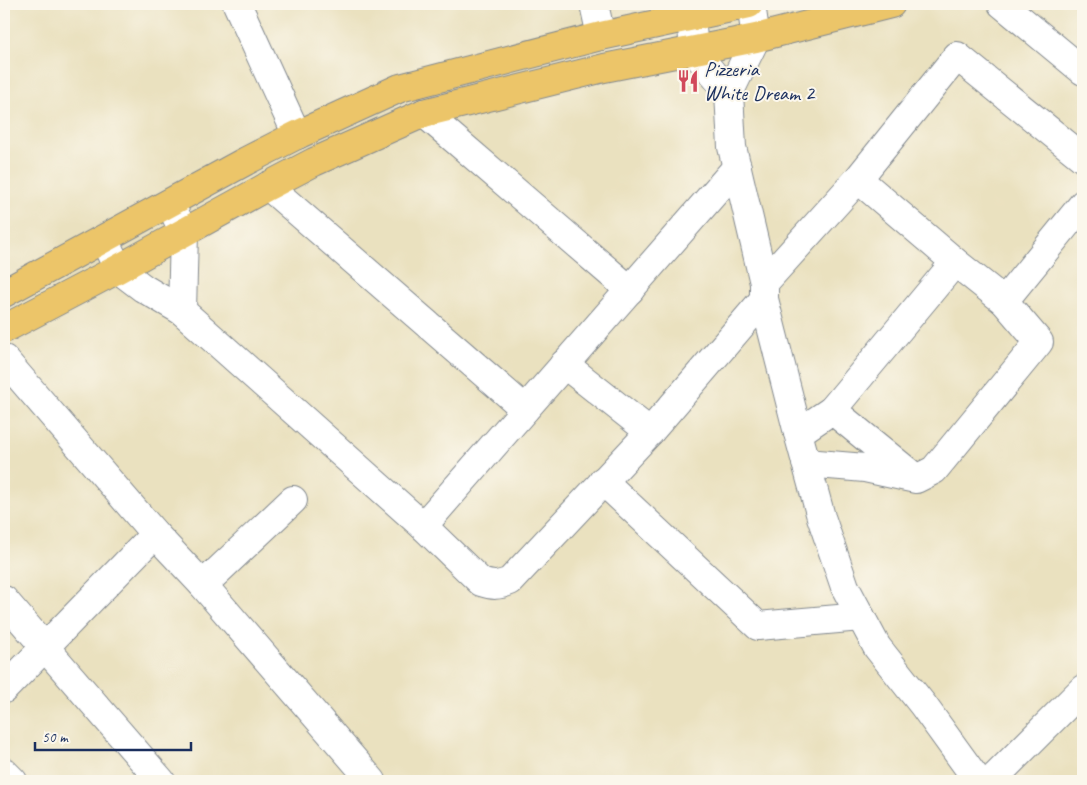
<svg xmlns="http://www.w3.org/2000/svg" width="1087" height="785" font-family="Caveat,sans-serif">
  <rect width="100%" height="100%" fill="#fbf7ec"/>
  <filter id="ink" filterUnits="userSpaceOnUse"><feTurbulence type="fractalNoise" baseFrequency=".02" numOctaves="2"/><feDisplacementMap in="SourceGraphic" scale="10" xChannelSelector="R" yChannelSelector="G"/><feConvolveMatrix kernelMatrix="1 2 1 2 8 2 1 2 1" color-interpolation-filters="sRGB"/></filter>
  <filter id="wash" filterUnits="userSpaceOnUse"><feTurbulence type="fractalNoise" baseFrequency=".0096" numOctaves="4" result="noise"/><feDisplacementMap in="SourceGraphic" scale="20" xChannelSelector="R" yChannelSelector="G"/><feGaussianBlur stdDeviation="1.12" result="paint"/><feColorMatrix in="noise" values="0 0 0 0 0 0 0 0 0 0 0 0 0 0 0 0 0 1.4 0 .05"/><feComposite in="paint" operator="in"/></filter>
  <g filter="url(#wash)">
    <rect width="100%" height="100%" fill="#eae1bf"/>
  </g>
  <g filter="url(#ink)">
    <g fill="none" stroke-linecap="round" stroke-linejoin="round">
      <defs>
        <g id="minor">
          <path d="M 237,4 L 297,135"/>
          <path d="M 594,4 L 601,36"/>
          <path d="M 1002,4 L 1083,71"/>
          <path d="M 691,16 L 694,51 L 729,93 L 756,38 L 751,4"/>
          <path d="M 729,93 L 732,147 L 764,283 L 764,299 L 798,433 L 821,517 L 845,587 L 877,647 L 923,705 L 978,781"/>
          <path d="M 424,113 L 630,290"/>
          <path d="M 858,179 L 955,262 L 1004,301 L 1083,204"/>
          <path d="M 268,186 L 525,409"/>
          <path d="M 170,203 L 184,233 L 182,311"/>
          <path d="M 104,239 L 118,269 L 143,288 L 182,311 L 423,526 L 481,582 C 493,586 498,586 510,581 L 650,432 L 764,299"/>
          <path d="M 764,283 L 858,179 L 957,56 L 1083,158"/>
          <path d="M 4,359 L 155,534 L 203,585 L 372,781"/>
          <path d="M 564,364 L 650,432"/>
          <path d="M 832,410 L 913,476"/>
          <path d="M 798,433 L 832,410 L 955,262"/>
          <path d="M 806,463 L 865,468 L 916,479 L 934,470 L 1039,342 L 1004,301"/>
          <path d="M 603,481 L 758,626 L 861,617"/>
          <path d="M 423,526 L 737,167"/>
          <path d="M 203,585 L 293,500"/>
          <path d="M 4,600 L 161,781"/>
          <path d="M 4,689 L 155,534"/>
          <path d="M 4,772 L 13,781"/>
          <path d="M 991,781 L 1083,689"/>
        </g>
        <g id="major">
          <path d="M 4,293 L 246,161 L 297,135 L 400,88 L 601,36 L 749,4"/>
          <path d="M 4,329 L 118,269 L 268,186 L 314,162 L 424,113 L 604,68 L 756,38 L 891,4"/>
        </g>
      </defs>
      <!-- minor casing -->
      <use href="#minor" stroke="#82888e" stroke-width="30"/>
      <!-- major casing -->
      <use href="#major" stroke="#82888e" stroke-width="30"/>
      <!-- minor -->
      <use href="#minor" stroke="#fff" stroke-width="28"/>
      <!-- major -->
      <use href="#major" stroke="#ecc569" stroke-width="28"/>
    </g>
  </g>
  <!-- icons -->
  <defs>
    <symbol id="restaurant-bare" viewBox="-9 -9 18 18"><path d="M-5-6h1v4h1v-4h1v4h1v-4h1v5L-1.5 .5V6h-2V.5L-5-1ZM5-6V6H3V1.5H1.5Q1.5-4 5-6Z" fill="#d1495b" stroke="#fbf7ec" stroke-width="2.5" paint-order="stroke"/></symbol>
  </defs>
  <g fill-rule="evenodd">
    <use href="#restaurant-bare" x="672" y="65" width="32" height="32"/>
  </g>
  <g text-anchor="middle" stroke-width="4" stroke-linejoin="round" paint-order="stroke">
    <!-- poi labels -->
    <g font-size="21" fill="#1b2f5e" stroke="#fbf7ec" text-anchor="start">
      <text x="704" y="76">Pizzeria<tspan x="704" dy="24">White Dream 2</tspan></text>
    </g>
  </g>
  <!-- margin -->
  <rect width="1087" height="785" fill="none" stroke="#fbf7ec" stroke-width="20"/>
  <!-- scale -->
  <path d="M35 742v8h156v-8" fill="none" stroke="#1b2f5e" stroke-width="2.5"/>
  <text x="42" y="742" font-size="15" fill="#1b2f5e" stroke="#fbf7ec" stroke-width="4" paint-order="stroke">50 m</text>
</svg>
